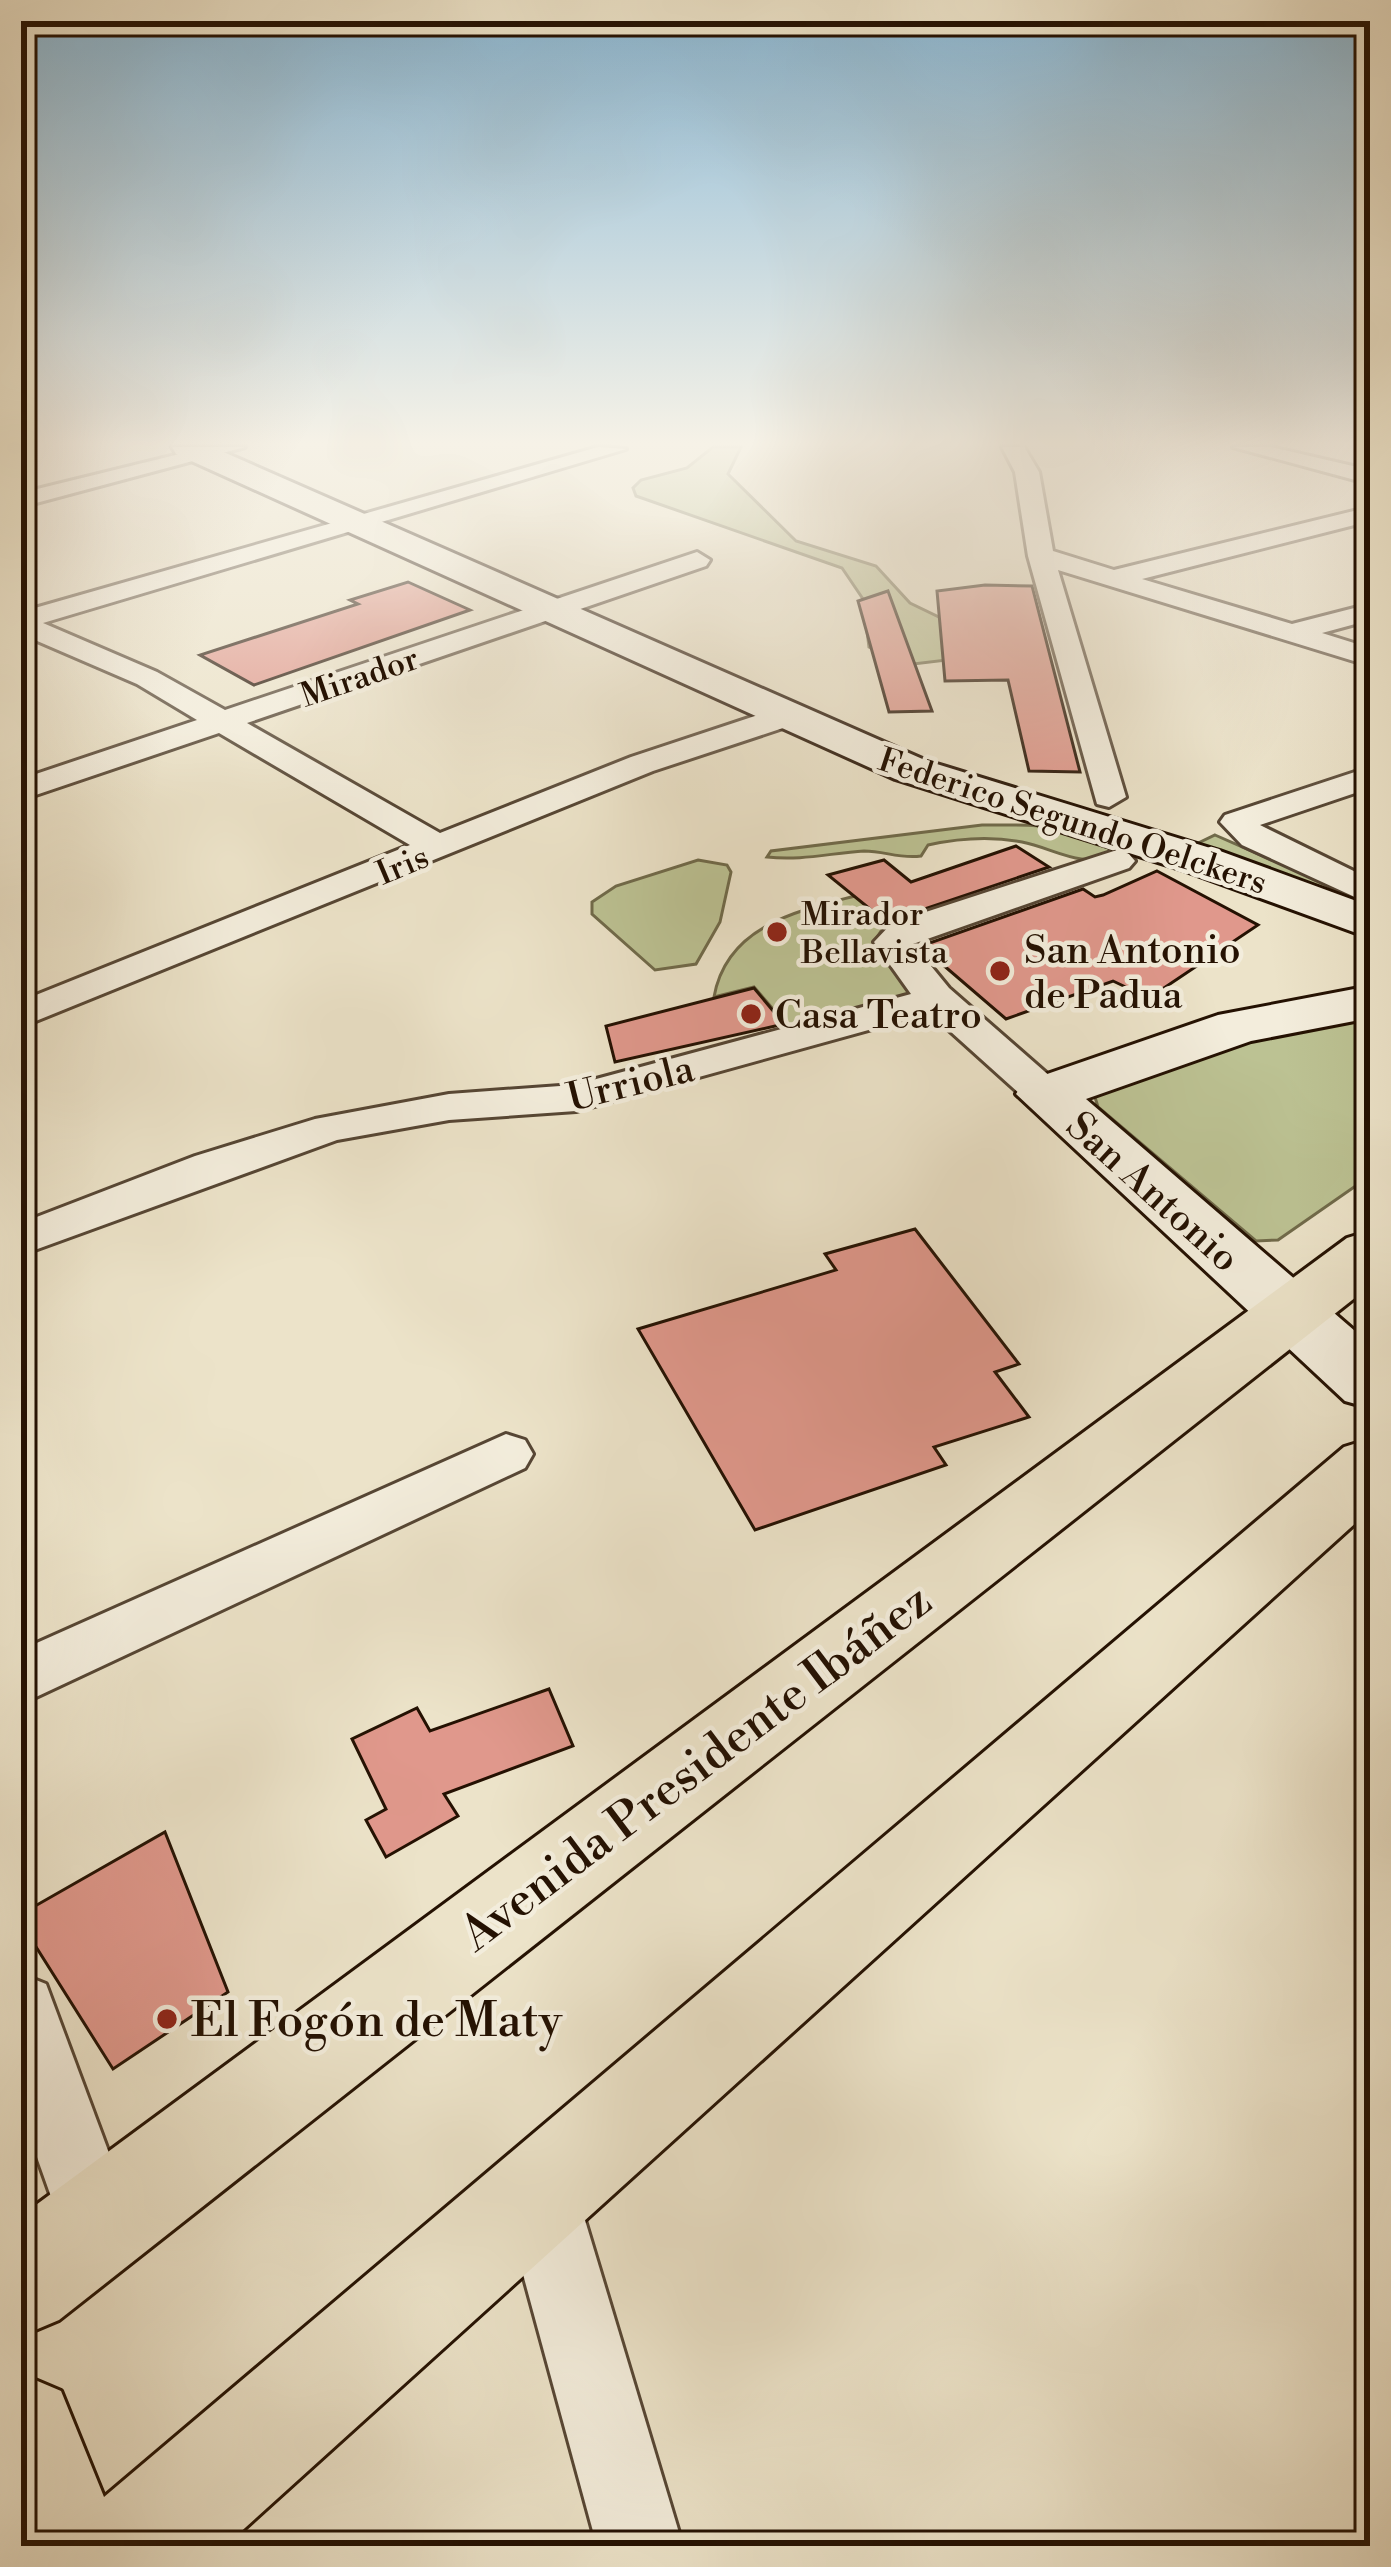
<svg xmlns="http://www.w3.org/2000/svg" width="1391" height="2567" font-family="'Libre Bodoni',serif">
  <rect width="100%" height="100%" fill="#ece3c9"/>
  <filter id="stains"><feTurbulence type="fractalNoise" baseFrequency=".00167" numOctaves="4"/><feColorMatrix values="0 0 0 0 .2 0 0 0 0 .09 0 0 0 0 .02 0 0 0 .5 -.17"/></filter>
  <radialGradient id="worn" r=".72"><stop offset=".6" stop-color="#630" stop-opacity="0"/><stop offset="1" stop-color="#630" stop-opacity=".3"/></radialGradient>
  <!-- green -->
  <g fill="#bcc293" stroke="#706a4a" stroke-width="3">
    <path d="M 713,447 L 741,447 L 728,474 L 796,541 L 876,566 L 910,603 L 947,621 L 947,660 L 905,665 L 869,647 L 863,599 L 842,568 L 636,496 L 633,488 L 641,480 L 687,468 Z"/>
    <path d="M 982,825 C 1019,825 1087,821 1113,853 C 1082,870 1054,848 1022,842 C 991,836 960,838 928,845 L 921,856 C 899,859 885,851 864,851 C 831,853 801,861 767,857 L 771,851 Z"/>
    <path d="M 1215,835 L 1370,903 L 1370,912 L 1190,847 Z"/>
    <path d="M 698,860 L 727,865 L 731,872 L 720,922 L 696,964 L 655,970 L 592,914 L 592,902 L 616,886 Z"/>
    <path d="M 882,889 L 917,916 L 883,928 L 876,939 L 913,991 L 908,996 L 791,1030 L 754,987 L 714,997 C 728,917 815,908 882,889 Z"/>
    <path d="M 1370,1016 L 1370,1176 L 1278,1240 L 1256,1241 L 1098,1107 L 1093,1091 L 1258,1037 Z"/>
  </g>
  <!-- building -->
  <g fill="#e0988c" stroke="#241102" stroke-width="3">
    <path d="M 408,582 L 470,610 L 254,685 L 200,655 L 358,604 L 350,600 Z"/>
    <path d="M 985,585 L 1032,586 L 1080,772 L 1029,771 L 1008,680 L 945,681 L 937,591 Z"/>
    <path d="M 888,591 L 932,711 L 889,712 L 858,601 Z"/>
    <path d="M 1016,846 L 1049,867 L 886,922 L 828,875 L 884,860 L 911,882 Z"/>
    <path d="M 1157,871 L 1258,925 L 1149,998 L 1113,981 L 1006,1019 L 921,946 L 1083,889 L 1095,897 L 1103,895 Z"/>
    <path d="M 754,988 L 784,1024 L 615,1062 L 606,1026 Z"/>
    <path d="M 915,1229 L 1019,1364 L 995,1372 L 1029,1417 L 934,1447 L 946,1465 L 755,1530 L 638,1329 L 836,1270 L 825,1254 Z"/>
    <path d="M 549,1689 L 573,1746 L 444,1794 L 458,1816 L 386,1857 L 366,1820 L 386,1809 L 352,1739 L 417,1708 L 430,1731 Z"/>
    <path d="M 165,1832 L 228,1992 L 113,2069 L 21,1923 L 21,1914 Z"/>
  </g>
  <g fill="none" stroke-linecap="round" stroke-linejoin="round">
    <defs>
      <g id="street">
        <path d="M 208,447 L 245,447 L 21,507 L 21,493 Z"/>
        <path d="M 598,447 L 626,449 L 43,623 L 157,672 L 225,710 L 697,552 L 710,560 L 706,566 L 247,723 L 440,833 L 631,757 L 773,710 L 795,710 L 799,717 L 795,724 L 653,771 L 21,1027 L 21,1001 L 410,845 L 219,733 L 21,800 L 21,779 L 197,720 L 137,684 L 21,634 L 21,612 Z"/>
        <path d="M 1002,447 L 1024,447 L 1039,472 L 1053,551 L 1114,570 L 1370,507 L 1370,521 L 1142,579 L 1292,624 L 1370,604 L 1370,620 L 1322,633 L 1370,648 L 1370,666 L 1058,570 L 1126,797 L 1109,807 L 1097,804 L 1028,556 L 1015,472 Z"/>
        <path d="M 1233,447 L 1271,447 L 1370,470 L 1370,484 Z"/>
        <path d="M 1370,767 L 1370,788 L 1260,825 L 1370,879 L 1370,904 L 1242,845 L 1220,822 L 1225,815 Z"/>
        <path d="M 1117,850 L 1129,854 L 1135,861 L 1129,868 L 913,944 L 949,988 L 1060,1085 L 1066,1094 L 1060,1103 L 1030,1103 L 930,1013 L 576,1111 L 449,1120 L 337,1140 L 21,1255 L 21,1223 L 195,1156 L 315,1119 L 449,1094 L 574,1085 L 911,994 L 874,942 L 892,923 Z"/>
        <path d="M 506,1434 L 525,1440 L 533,1454 L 525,1468 L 21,1704 L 21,1650 Z"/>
        <path d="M 21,1974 L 46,1984 L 135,2223 L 124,2250 L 97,2261 L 70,2250 L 21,2112 Z"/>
        <path d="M 540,2159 L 567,2170 L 578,2197 L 683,2546 L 597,2546 L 502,2197 L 513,2170 Z"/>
      </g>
      <g id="secondary">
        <path d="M 172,447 L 212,447 L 927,761 L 1220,851 L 1370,906 L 1370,938 L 1186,871 L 895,779 L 176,454 Z"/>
        <path d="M 1370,986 L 1370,1018 L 1251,1041 L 1086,1099 L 1370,1344 L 1370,1408 L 1345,1401 L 1016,1094 L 1024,1082 L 1218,1015 Z"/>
      </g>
      <g id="primary">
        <path d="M 1370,1231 L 1370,1286 L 59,2320 L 21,2336 L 21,2216 L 1347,1238 Z"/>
        <path d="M 1370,1439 L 1370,1510 L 225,2546 L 21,2546 L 21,2374 L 61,2391 L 104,2497 L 1344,1447 Z"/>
      </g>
    </defs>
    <!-- street casing -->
    <use href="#street" stroke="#564634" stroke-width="6"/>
    <!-- secondary casing -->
    <use href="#secondary" stroke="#241102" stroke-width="6"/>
    <!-- primary casing -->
    <use href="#primary" stroke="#241102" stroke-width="6"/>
    <!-- street -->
    <use href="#street" fill="#f3eddc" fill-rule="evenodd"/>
    <!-- secondary -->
    <use href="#secondary" fill="#f3eddc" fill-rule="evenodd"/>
    <!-- primary -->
    <use href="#primary" fill="#ece3c9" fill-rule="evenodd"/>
  </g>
  <!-- sky -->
  <linearGradient id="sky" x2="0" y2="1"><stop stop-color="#89b8d6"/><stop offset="0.55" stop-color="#f6f2e7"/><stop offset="1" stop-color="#f6f2e7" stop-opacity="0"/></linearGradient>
  <rect width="1391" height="806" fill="url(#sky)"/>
  <!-- markers -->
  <g fill="#8f2418" stroke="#f3eddc" stroke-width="4.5">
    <circle cx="777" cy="932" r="12"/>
    <circle cx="1000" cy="971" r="12"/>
    <circle cx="751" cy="1014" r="12"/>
    <circle cx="167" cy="2019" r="12"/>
  </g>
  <g text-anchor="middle" stroke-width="9" stroke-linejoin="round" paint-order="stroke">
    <!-- far-street labels -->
    <g font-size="33" fill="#241102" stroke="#f3eddc">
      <text transform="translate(359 676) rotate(-19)" y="12">Mirador</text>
      <text transform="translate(1073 820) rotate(18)" y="12">Federico Segundo Oelckers</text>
      <text transform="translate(402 864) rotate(-23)" y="12">Iris</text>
    </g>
    <!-- far-poi labels -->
    <g font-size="33" fill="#241102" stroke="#f3eddc" text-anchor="start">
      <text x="801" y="925">Mirador<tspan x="801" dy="38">Bellavista</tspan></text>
    </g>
    <!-- poi labels -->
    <g font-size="39" fill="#241102" stroke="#f3eddc" text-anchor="start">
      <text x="1024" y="963">San Antonio<tspan x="1024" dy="45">de Padua</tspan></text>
      <text x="775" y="1028">Casa Teatro</text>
    </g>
    <!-- street labels -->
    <g font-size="39" fill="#241102" stroke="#f3eddc">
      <text transform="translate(630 1082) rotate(-14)" y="14">Urriola</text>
      <text transform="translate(1154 1191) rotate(42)" y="14">San Antonio</text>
    </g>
    <!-- near-street labels -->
    <g font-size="48" fill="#241102" stroke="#f3eddc">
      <text transform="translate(695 1766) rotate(-37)" y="17">Avenida Presidente Ibáñez</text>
    </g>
    <!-- near-poi labels -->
    <g font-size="48" fill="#241102" stroke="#f3eddc" text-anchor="start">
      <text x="191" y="2036">El Fogón de Maty</text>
    </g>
  </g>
  <!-- margin -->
  <rect width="1391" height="2567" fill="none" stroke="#ece3c9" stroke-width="72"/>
  <rect x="24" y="24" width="1343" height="2519" fill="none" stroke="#241102" stroke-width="6"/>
  <rect x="36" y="36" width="1319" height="2495" fill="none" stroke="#241102" stroke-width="3"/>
  <rect width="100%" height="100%" filter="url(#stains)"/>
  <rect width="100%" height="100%" fill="url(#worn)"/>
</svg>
